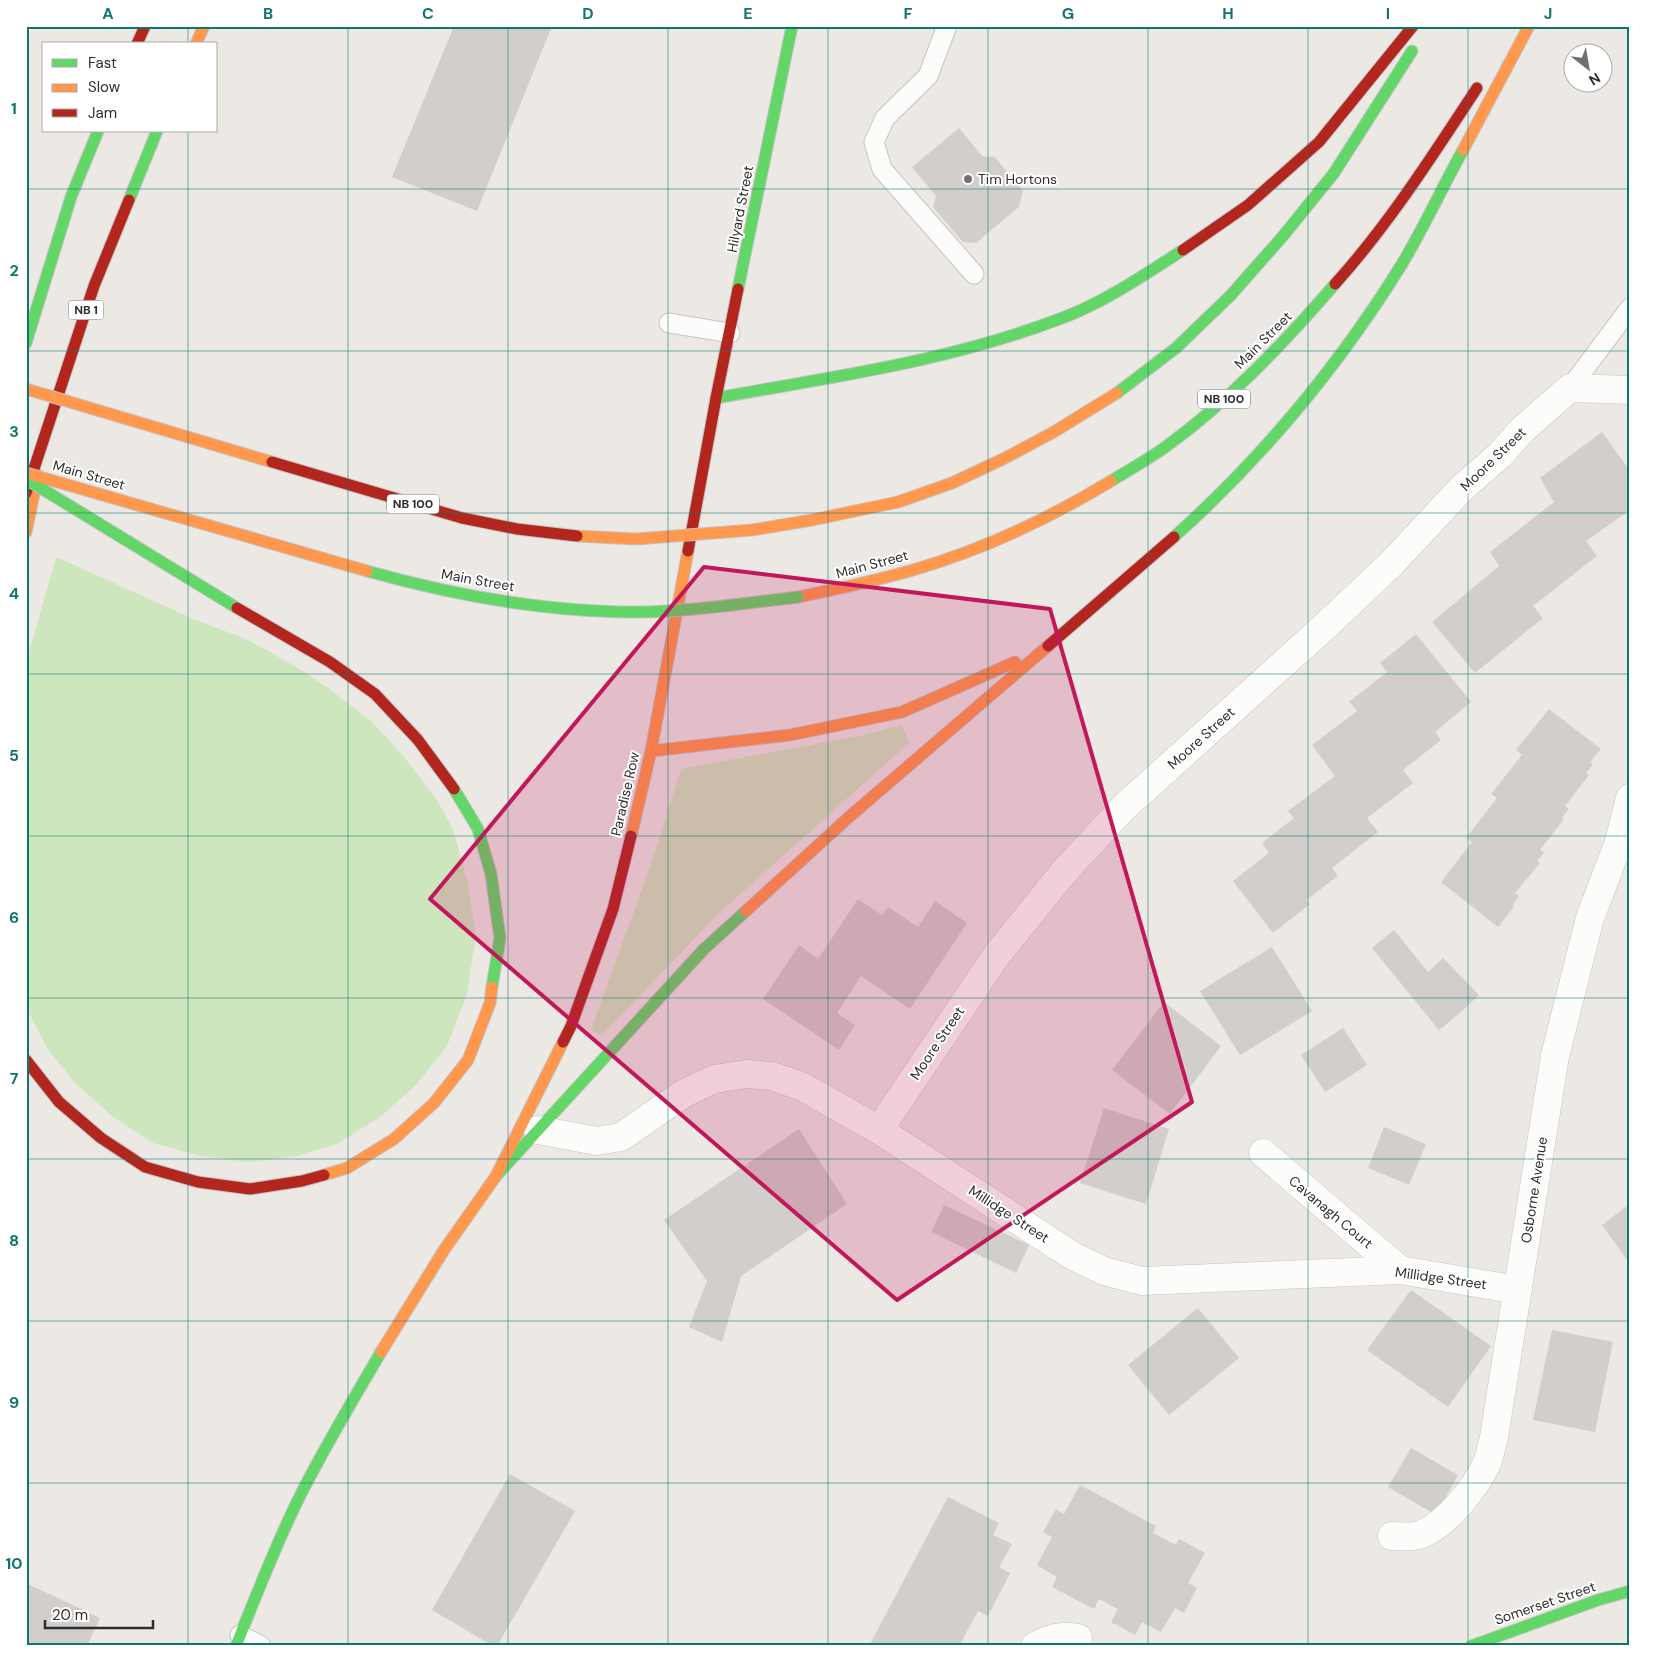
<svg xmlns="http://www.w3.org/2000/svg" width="1656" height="1672" font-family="'DM Sans',sans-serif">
  <rect width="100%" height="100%" fill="#ece8e4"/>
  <!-- green -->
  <g fill="#cee6be">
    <path d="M 56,557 L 196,620 L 246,639 L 293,665 L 327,687 L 371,721 L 401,753 L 437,800 L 453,829 L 467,880 L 476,935 L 467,994 L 447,1046 L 416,1085 L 380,1117 L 337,1144 L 296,1156 L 249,1162 L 201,1156 L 153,1143 L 113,1117 L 75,1083 L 47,1048 L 26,1007 L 26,663 Z"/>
    <path d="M 902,725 L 909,743 L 718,914 L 601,1036 L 591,1030 L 651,864 L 681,769 L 864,735 Z"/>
  </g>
  <!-- building -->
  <g fill="#d1cecb">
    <path d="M 454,26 L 552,26 L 477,211 L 392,177 Z"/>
    <path d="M 959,128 L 982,156 L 995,157 L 1023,191 L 1019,207 L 976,243 L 963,242 L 933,207 L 936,196 L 912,167 Z"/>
    <path d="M 1602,432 L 1630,471 L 1630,510 L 1586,541 L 1597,556 L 1533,606 L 1543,618 L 1475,673 L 1432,622 L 1499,566 L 1490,552 L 1554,502 L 1540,478 Z"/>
    <path d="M 1416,634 L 1471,702 L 1435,732 L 1441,740 L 1403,770 L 1413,783 L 1367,818 L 1378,832 L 1332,868 L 1338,876 L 1306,900 L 1310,904 L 1273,933 L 1233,881 L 1269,853 L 1262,843 L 1294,818 L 1288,811 L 1335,776 L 1312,745 L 1357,711 L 1349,702 L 1387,672 L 1380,663 Z"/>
    <path d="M 1549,709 L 1601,749 L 1590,762 L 1593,764 L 1586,773 L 1589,775 L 1565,806 L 1569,809 L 1562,817 L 1564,819 L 1540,850 L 1544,852 L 1537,861 L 1540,863 L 1515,893 L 1519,896 L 1512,906 L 1514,907 L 1498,927 L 1441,882 L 1472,842 L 1466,838 L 1497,798 L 1491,794 L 1522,755 L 1516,750 Z"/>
    <path d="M 858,899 L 882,915 L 888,907 L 918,927 L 935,901 L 967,923 L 910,1009 L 861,976 L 837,1013 L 855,1025 L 839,1050 L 763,999 L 799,945 L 818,959 Z"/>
    <path d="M 1394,930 L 1428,972 L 1443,958 L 1479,995 L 1461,1012 L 1439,1030 L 1372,948 Z"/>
    <path d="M 1272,947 L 1312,1011 L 1240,1055 L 1200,991 Z"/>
    <path d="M 1164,1002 L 1221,1046 L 1170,1114 L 1112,1070 Z"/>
    <path d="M 1343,1028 L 1367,1065 L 1325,1092 L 1301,1055 Z"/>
    <path d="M 1104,1108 L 1169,1129 L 1146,1204 L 1080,1183 Z"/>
    <path d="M 1384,1127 L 1426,1144 L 1409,1185 L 1368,1168 Z"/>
    <path d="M 799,1129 L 847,1204 L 741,1276 L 722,1342 L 689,1327 L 707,1281 L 664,1220 Z"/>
    <path d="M 1630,1204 L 1630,1264 L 1602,1225 Z"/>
    <path d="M 944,1205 L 1029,1245 L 1016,1273 L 931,1232 Z"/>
    <path d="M 1411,1290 L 1491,1346 L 1448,1407 L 1367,1350 Z"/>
    <path d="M 1198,1308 L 1239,1358 L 1169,1415 L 1128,1365 Z"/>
    <path d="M 1552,1330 L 1613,1342 L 1595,1432 L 1533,1420 Z"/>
    <path d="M 1411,1448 L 1458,1475 L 1436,1515 L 1388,1487 Z"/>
    <path d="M 510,1474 L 575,1511 L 497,1646 L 493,1646 L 432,1610 Z"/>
    <path d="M 1080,1485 L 1156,1526 L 1153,1533 L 1176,1545 L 1179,1539 L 1205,1553 L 1188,1583 L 1197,1588 L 1184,1613 L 1175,1608 L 1161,1632 L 1142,1622 L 1135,1635 L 1111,1622 L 1118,1609 L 1099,1599 L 1094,1609 L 1052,1587 L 1057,1577 L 1037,1565 L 1052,1537 L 1043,1532 L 1056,1509 L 1064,1514 Z"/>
    <path d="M 948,1497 L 999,1523 L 993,1535 L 1012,1544 L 999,1567 L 1010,1573 L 988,1616 L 978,1611 L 959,1646 L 869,1646 Z"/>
    <path d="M 26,1583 L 100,1618 L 87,1646 L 26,1646 Z"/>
  </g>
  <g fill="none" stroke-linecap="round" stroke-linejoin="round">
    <defs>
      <g id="lane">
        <path d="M 947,26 L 928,76 L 885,118 L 874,142 L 882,169 L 974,274"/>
        <path d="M 669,323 L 730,333"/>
        <path d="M 1570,388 L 1630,308"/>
        <path d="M 240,1635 L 261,1646"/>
      </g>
      <g id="street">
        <path d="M 538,1130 L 597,1141 L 621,1137 L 683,1094 L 714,1079 L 747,1074 L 772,1076 L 803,1087 L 879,1130 L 1073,1256 L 1104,1271 L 1142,1281 L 1400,1270 L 1518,1290"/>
        <path d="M 879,1130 L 996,956 L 1063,873 L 1123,808 L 1322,629 L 1391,564 L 1462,488 L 1501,454 L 1521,431 L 1570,388 L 1630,390"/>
        <path d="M 1263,1153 L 1400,1270"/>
        <path d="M 1392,1536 C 1402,1536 1413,1538 1422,1534 C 1449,1522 1475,1488 1487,1463 C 1490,1455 1492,1445 1494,1437 L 1555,1056 L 1590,918 L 1619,842 L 1630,798"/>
        <path d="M 1035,1646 C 1051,1638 1060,1635 1078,1638"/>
      </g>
      <g id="fast">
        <path d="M 129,200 L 157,131"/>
        <path d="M 738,289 L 792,26"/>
        <path d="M 26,343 L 71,197 L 98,131"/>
        <path d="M 1117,393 L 1176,348 L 1231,295 L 1283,236 L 1334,173 L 1412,51"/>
        <path d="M 716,398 C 832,377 951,361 1062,318 C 1105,302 1144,275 1183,250"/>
        <path d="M 1111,481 C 1129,470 1147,460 1164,448 C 1228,402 1283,344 1335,284"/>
        <path d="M 1174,537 C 1262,458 1340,364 1402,264 C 1424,227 1442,188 1463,150"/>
        <path d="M 454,789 L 478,829 L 491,874 L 500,938 L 492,987"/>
        <path d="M 496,1176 L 704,949 L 746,911"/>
        <path d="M 236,1646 C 255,1598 274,1549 297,1502 C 322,1451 352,1402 381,1352"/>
        <path d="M 1471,1646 L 1598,1600 L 1630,1591"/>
      </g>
      <g id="slow">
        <path d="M 196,44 L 204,26"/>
        <path d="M 1463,150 L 1529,26"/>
        <path d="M 812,520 L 898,502 L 952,483 L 1003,459 L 1052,433 L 1117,393"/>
        <path d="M 26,532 L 38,475"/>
        <path d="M 798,597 C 837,589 875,581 913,570 C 982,550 1050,518 1111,481"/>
        <path d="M 651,751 L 790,735 L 902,712 L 1015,662"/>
        <path d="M 631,836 L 651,751 L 688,551"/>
        <path d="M 746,911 L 849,817 L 1048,646"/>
        <path d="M 324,1175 L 347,1168 L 394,1139 L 434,1103 L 468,1060 L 490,1003 L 492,987"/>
        <path d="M 381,1352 L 444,1250 L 496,1176 L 563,1042"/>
      </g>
      <g id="jam">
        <path d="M 137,44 L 145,26"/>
        <path d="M 1183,250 L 1248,205 L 1319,142 L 1413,26"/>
        <path d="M 1335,284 C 1389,224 1433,155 1477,88"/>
        <path d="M 26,493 L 94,286 L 129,200"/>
        <path d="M 688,551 L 716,398 L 738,289"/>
        <path d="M 1048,646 L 1174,537"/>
        <path d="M 563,1042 L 571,1026 L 613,909 L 631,836"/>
        <path d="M 26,1060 L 59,1102 L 101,1138 L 145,1167 L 198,1182 L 250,1189 L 302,1181 L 324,1175"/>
      </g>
    </defs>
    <!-- lane casing -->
    <use href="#lane" stroke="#c5c4c5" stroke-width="21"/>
    <!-- street casing -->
    <use href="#street" stroke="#c5c4c5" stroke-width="29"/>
    <!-- fast casing -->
    <use href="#fast" stroke="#c5c4c5" stroke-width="13"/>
    <!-- slow casing -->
    <use href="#slow" stroke="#c5c4c5" stroke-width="13"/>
    <!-- jam casing -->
    <use href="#jam" stroke="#c5c4c5" stroke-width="13"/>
    <!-- lane -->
    <use href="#lane" stroke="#fcfcfb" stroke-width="19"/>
    <!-- street -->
    <use href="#street" stroke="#fcfcfb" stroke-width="28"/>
    <!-- fast -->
    <use href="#fast" stroke="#63d668" stroke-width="11"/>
    <!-- slow -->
    <use href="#slow" stroke="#ff974d" stroke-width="11"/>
    <!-- jam -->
    <use href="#jam" stroke="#b3261e" stroke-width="11"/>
    <defs>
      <path id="rail" d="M 26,37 L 31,26"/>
    </defs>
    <!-- rail casing -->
    <use href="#rail" stroke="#dfdfe1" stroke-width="5.5"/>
    <!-- rail -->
    <use href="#rail" stroke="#fff" stroke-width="4" stroke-dasharray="11" stroke-linecap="butt"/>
    <defs>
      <g id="fast-bridge">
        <path d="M 26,479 L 237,608"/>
        <path d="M 367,571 C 449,594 535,610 621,612 C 680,613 739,604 798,597"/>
      </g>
      <g id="slow-bridge">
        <path d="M 26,389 L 272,462"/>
        <path d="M 26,473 L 367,571"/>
        <path d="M 577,536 L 636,539 L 752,530 L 812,520"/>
      </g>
      <g id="jam-bridge">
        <path d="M 272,462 L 462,518 L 517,529 L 577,536"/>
        <path d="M 237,608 L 330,662 L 375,694 L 418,740 L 454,789"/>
      </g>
    </defs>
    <!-- fast-bridge casing -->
    <use href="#fast-bridge" stroke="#c6c5c4" stroke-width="13" stroke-linecap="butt"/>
    <!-- slow-bridge casing -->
    <use href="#slow-bridge" stroke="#c6c5c4" stroke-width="13" stroke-linecap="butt"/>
    <!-- jam-bridge casing -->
    <use href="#jam-bridge" stroke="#c6c5c4" stroke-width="13" stroke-linecap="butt"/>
    <!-- fast-bridge -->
    <use href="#fast-bridge" stroke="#63d668" stroke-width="11"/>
    <!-- slow-bridge -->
    <use href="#slow-bridge" stroke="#ff974d" stroke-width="11"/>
    <!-- jam-bridge -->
    <use href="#jam-bridge" stroke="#b3261e" stroke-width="11"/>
  </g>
  <!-- marked area -->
  <path fill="#c2185b" fill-opacity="0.2" stroke="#c2185b" stroke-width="4" stroke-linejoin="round" d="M 704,567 L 1050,609 L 1192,1102 L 897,1300 L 430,899 Z"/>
  <!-- grid -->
  <path fill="none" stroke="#0f766e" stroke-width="1" stroke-opacity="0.55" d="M 188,26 L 188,44M 348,26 L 348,1646M 508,26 L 508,1646M 668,26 L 668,1646M 828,26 L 828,1646M 988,26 L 988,1646M 1148,26 L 1148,1646M 1308,26 L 1308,1646M 1468,26 L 1468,1646M 188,131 L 188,1646M 26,189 L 1630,189M 26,351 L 1630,351M 26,513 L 1630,513M 26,674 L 1630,674M 26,836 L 1630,836M 26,998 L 1630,998M 26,1159 L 1630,1159M 26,1321 L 1630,1321M 26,1483 L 1630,1483"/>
  <!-- markers -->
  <circle fill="#706f6e" stroke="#fff" stroke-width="2" cx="968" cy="179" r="5"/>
  <g text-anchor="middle" stroke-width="4" stroke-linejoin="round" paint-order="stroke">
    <!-- shield labels -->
    <g fill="#fff" stroke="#6d6d6d" stroke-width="1">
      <rect x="68.5" y="300.5" width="35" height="19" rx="4"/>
      <rect x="1198" y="389.5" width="52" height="19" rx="4"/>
      <rect x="387" y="494.5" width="52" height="19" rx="4"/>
    </g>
    <g font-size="12" font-weight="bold" fill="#2e2e2e">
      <text x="86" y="314">NB 1</text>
      <text x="1224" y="403">NB 100</text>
      <text x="413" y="508">NB 100</text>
    </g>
    <!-- poi labels -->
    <g font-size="14" fill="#2e2e2e" stroke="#fff" text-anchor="start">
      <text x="978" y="184">Tim Hortons</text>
    </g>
    <!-- street labels -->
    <g font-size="14" fill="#2e2e2e" stroke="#fff">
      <text transform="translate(740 209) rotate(-79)" y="5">Hilyard Street</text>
      <text transform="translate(1263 340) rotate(-45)" y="5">Main Street</text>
      <text transform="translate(1493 459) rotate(-44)" y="5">Moore Street</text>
      <text transform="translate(89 475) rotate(16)" y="5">Main Street</text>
      <text transform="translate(872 564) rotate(-15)" y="5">Main Street</text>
      <text transform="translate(478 580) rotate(10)" y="5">Main Street</text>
      <text transform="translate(1201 738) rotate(-42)" y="5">Moore Street</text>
      <text transform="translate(625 794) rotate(-77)" y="5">Paradise Row</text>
      <text transform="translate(937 1043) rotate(-56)" y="5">Moore Street</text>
      <text transform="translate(1534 1190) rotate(-81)" y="5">Osborne Avenue</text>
      <text transform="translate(1331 1212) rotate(40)" y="5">Cavanagh Court</text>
      <text transform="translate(1009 1214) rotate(33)" y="5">Millidge Street</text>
      <text transform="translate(1441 1278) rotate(8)" y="5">Millidge Street</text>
      <text transform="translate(1545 1603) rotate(-19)" y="5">Somerset Street</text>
    </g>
  </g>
  <!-- border -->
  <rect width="1656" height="1672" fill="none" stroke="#ffffff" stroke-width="55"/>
  <!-- legend -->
  <rect x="42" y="42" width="175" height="90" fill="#ffffff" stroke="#ababab"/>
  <rect x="52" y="59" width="25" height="8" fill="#63d668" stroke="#ababab"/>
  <text x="88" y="68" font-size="15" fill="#2e2e2e">Fast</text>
  <rect x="52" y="84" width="25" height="8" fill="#ff974d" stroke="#ababab"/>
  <text x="88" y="92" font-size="15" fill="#2e2e2e">Slow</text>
  <rect x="52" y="109" width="25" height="8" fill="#b3261e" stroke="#ababab"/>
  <text x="88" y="118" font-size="15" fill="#2e2e2e">Jam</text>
  <!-- north arrow -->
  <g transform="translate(1588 68) rotate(149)"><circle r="24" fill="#ffffff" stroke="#ababab"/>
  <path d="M0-4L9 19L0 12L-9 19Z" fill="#706f6e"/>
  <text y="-8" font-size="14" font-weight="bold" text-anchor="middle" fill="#2e2e2e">N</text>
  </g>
  <!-- scale -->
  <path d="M45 1620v8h108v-8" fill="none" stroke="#2e2e2e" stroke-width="2.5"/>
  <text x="52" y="1620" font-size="15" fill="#2e2e2e" stroke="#ffffff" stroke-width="4" paint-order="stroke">20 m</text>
  <rect x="28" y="28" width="1600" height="1616" fill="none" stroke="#0f766e" stroke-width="2"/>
  <g font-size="16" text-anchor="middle" font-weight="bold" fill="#0f766e">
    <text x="108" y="19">A</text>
    <text x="268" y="19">B</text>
    <text x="428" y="19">C</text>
    <text x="588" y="19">D</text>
    <text x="748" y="19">E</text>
    <text x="908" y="19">F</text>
    <text x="1068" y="19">G</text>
    <text x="1228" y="19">H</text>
    <text x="1388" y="19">I</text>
    <text x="1548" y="19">J</text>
    <text x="14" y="114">1</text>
    <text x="14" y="276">2</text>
    <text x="14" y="437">3</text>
    <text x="14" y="599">4</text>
    <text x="14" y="761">5</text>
    <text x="14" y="923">6</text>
    <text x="14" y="1084">7</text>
    <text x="14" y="1246">8</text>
    <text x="14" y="1408">9</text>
    <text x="14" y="1569">10</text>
  </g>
</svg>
